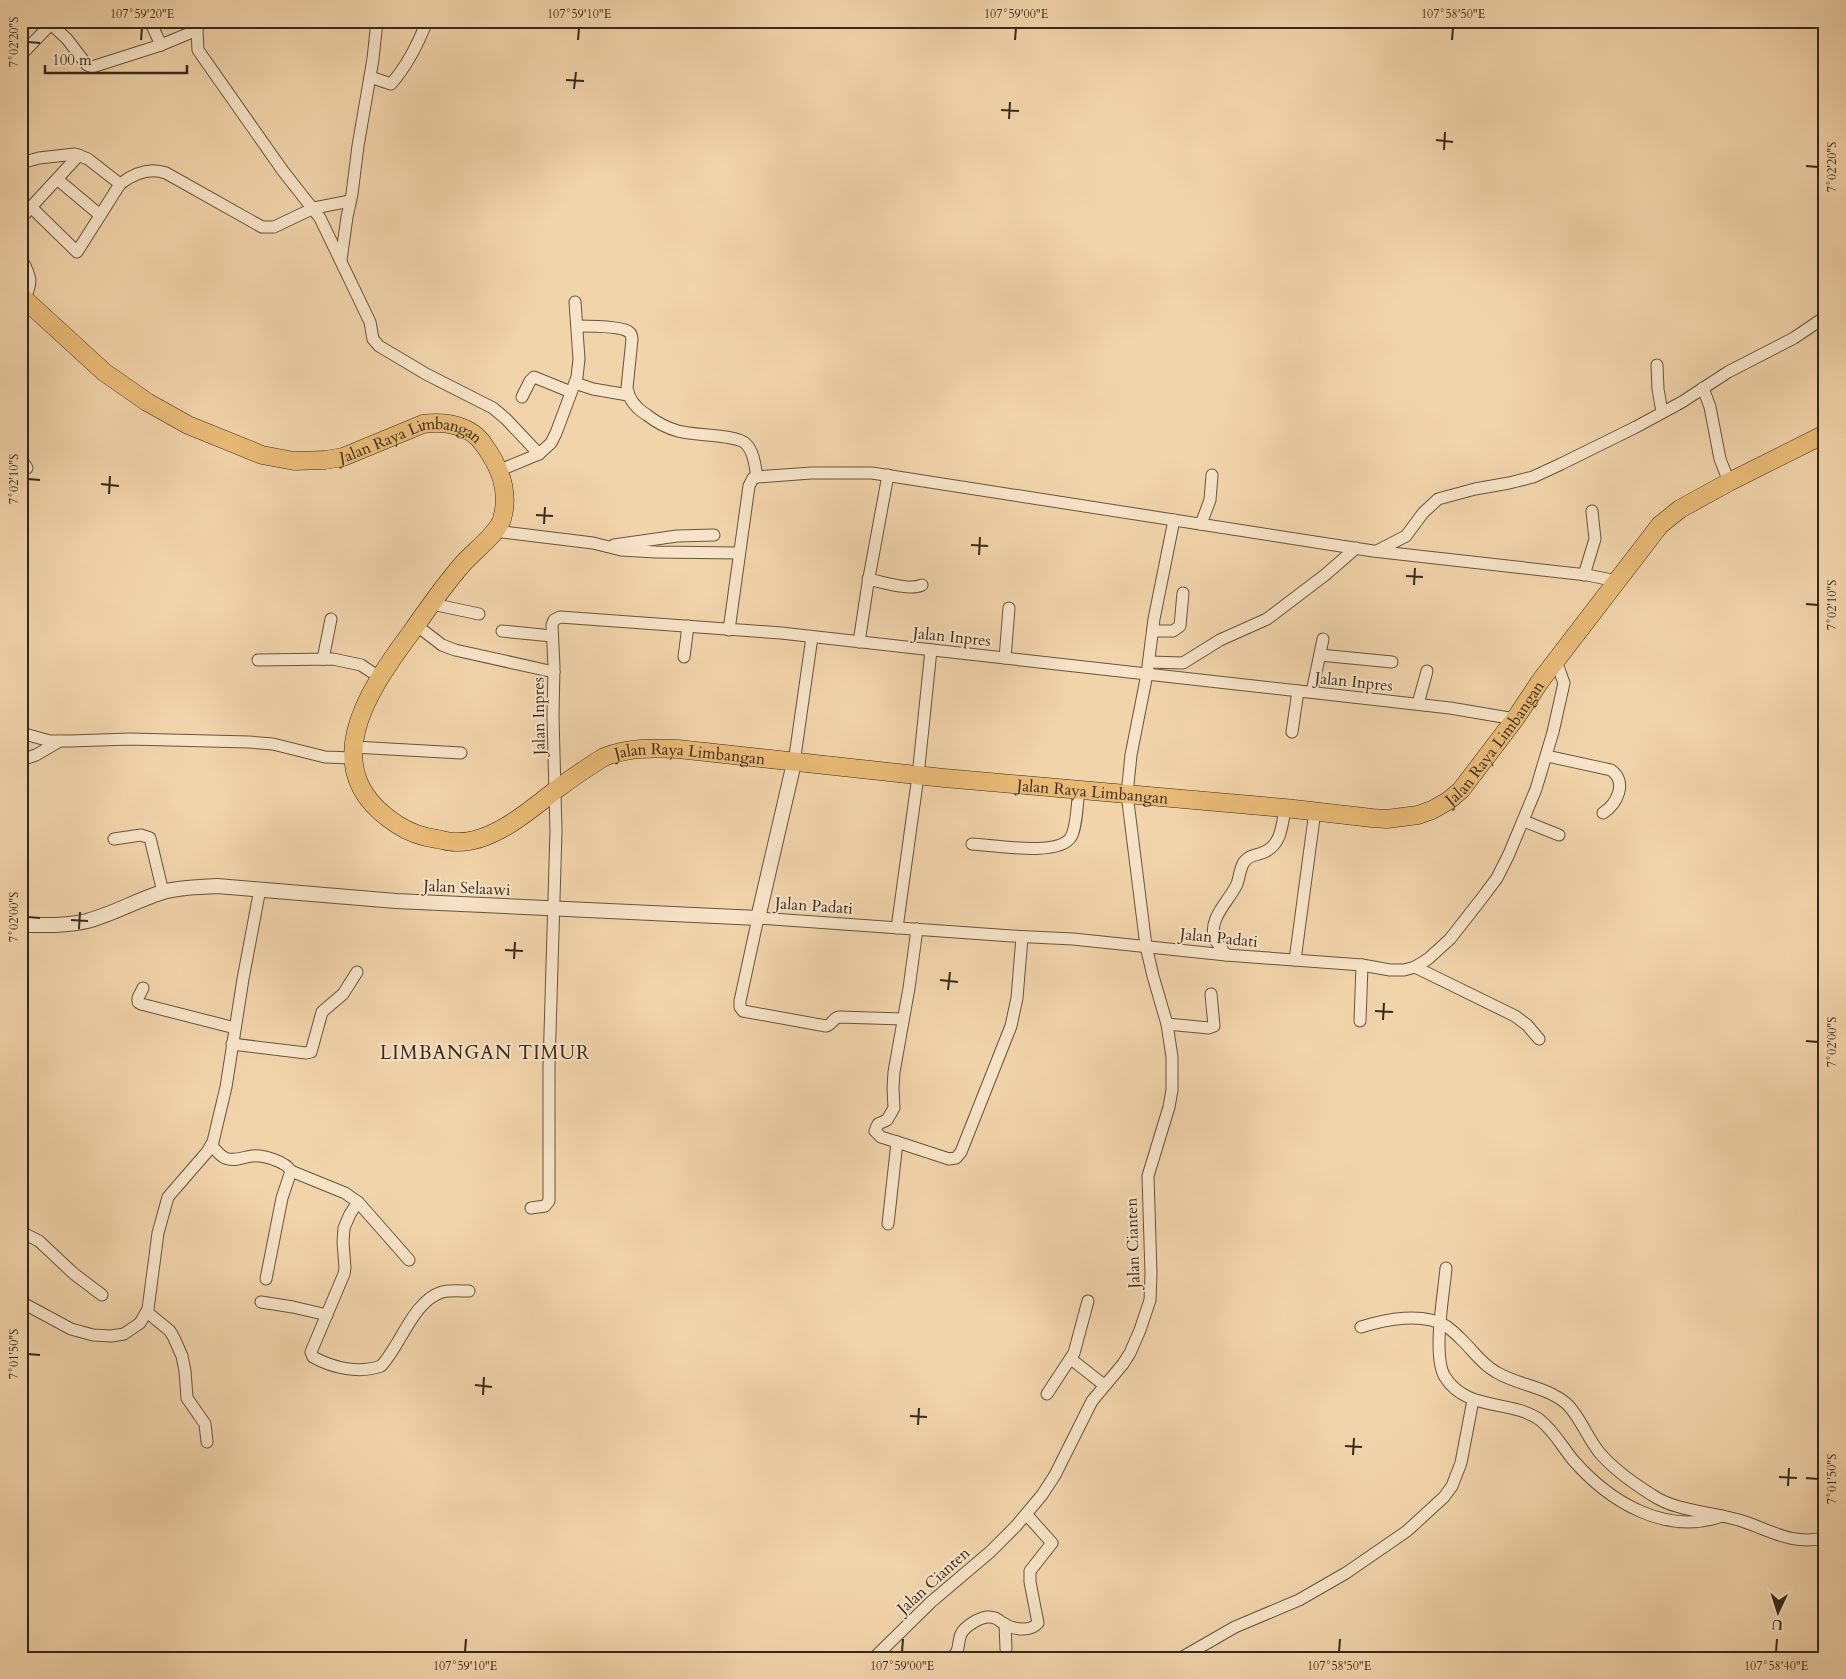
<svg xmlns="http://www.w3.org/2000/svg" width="1846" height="1679" font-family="Cardo,serif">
  <rect width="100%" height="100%" fill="#f2d4ab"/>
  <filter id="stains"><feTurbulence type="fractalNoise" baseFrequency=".004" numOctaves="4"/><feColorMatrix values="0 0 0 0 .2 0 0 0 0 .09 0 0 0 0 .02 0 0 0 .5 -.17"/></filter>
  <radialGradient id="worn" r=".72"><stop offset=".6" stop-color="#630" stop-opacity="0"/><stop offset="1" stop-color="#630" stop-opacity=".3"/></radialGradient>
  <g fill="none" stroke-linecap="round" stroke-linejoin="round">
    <defs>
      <g id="minor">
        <path d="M 150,21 L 161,45"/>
        <path d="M 193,21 L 197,30 L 198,50 L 283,171 L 320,218 L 370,322 L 373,339 L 379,346 L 426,374 L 493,408 L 506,419 L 539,454"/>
        <path d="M 51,24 L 67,39 L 87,65 L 92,67 L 161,45 L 197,30"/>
        <path d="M 21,55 L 51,24 L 52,21"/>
        <path d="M 370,77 L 391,84 C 408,65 418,44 427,21"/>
        <path d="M 21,163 L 39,158 L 75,154 L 88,159 L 120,184"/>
        <path d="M 57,179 L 100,215"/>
        <path d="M 31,207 L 77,252 L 120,184 C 133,174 149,167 166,173 L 262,227 L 274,227 L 314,208 L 350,201"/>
        <path d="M 21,218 L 79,155"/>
        <path d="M 21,258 C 30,275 34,281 24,299"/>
        <path d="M 341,260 L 347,217 L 352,194 L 358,146 L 373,59 L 377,21"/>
        <path d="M 577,326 C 587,326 622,326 629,332 C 632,334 631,335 632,339 L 627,388 C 629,400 637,409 647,415 C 656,422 667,428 678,431 C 694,436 737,434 746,444 C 754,452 755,466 757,477 L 811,473 L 872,473 L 1373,551 L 1587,575 L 1617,581"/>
        <path d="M 1657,365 L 1658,389 L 1662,412"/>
        <path d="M 575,383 L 593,389 L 628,395"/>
        <path d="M 1703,388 L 1710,407 L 1720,459 L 1729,482"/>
        <path d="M 522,397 L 530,381 L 534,377 L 571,392"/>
        <path d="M 21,459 L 27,468"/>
        <path d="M 500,470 L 539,454 L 551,443 L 556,433 L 577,377 L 579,359 L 575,302"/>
        <path d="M 1201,524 L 1210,500 L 1212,475"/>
        <path d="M 495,531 L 593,543 L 621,550 L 656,552 L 739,553"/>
        <path d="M 614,545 L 677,536 L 714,535"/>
        <path d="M 1377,551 L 1406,536 L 1423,513 L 1438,499 L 1475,489 L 1509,483 L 1533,477 L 1561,464 L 1636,427 L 1682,402 L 1728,372 L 1794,338 L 1825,317"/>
        <path d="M 1584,575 L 1595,539 L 1592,511"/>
        <path d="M 868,579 C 883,582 909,591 922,585"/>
        <path d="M 432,604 L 479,614"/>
        <path d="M 416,625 L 442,645 L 455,650 L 554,672"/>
        <path d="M 729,630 L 749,486 L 753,478 L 757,477"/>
        <path d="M 502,631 L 552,636"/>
        <path d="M 1153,631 L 1173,631 L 1180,626 L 1183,593"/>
        <path d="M 859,642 L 868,583 L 888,475"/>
        <path d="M 1320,655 L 1392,662"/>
        <path d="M 684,657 L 688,626"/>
        <path d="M 1005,658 L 1009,608"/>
        <path d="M 323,659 L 331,619"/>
        <path d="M 258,660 L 333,659 L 361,665 L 379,677"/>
        <path d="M 1149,662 L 1183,663 L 1220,640 L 1267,619 L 1325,575 L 1356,548"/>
        <path d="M 1312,692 L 1323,639"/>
        <path d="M 1418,704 L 1427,671"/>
        <path d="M 1292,732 L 1298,691"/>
        <path d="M 21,733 L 50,741 L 70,741 L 130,739 L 249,742 L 273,744 L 325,757 L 353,758"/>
        <path d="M 354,747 L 461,753"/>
        <path d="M 1547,756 L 1611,770 C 1628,782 1617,804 1603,813"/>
        <path d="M 21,760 L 36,755 L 60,741"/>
        <path d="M 794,763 L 812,637"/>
        <path d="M 1524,821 L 1559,835"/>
        <path d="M 114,839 L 141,835 L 150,838 L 163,892"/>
        <path d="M 972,844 C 994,845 1059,857 1071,837 C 1077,827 1077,802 1079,790"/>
        <path d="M 897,928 L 918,776 L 931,650"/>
        <path d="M 1226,955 C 1223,950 1218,945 1215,939 C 1207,919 1230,900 1237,884 C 1240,876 1240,864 1247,859 C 1251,855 1257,855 1262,853 C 1281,846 1282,827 1285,808"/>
        <path d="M 1295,960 L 1315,811"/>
        <path d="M 1415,967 L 1515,1016 L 1527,1025 L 1539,1039"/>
        <path d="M 143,988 L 138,998 L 138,1002 L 141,1004 L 235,1028"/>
        <path d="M 903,1019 L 839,1017 C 833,1018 832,1025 826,1026 L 743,1011 L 740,1007 L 740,1001 L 758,918 L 1012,936 L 1073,939 L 1226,955 L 1362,965 L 1390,970 L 1404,970 L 1415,967 L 1428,959 L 1450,939 L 1482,898 L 1497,878 L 1509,854 L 1536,789 L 1553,732 L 1564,683 L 1556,661"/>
        <path d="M 1360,1021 L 1362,965"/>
        <path d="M 1167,1024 L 1209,1028 L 1214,1026 L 1211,994"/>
        <path d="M 232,1044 L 306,1053 L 311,1052 L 322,1012 L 343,994 L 357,972"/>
        <path d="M 897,1142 L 881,1137 L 875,1131 L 878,1124 L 887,1120 L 894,1108 L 893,1088 L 894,1072 L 909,988 L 917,929"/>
        <path d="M 211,1145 C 216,1150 219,1155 225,1158 C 235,1162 243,1157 252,1156 C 263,1155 285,1161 291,1171 L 282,1198 L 266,1279"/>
        <path d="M 291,1171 L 345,1193 L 358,1202 L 350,1214 L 344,1228 L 343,1242 L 345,1268 L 344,1274 L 311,1352 L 313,1357 C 333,1368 359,1374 381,1366 C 401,1345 413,1301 442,1292 C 451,1290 461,1291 469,1291"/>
        <path d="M 358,1202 L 409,1260"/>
        <path d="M 531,1208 L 545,1206 L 549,1201 L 549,1067 L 556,831 L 553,716 L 554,667 L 552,625 L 554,620 L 560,617 L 781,633 L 1450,708 L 1515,719"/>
        <path d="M 888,1224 L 897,1142 L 949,1159 L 956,1158 L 961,1152 L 1011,1026 L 1017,998 L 1022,937"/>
        <path d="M 21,1232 L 39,1241 L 73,1273 L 102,1295"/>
        <path d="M 1446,1268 C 1444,1293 1432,1356 1445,1377 C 1467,1412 1511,1399 1540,1420 C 1554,1431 1563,1448 1574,1461 C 1610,1502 1666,1536 1722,1516"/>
        <path d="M 21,1302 L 71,1329 L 93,1335 L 111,1336 L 124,1334 L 140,1323 L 148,1309 L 158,1233 L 168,1197 L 207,1152 L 213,1142 L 216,1129 L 226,1087 L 243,979 L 260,889"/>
        <path d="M 261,1302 L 293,1307 L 327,1315"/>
        <path d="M 147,1312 L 170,1331 L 174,1338 L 182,1356 L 185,1371 L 187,1398 L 205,1424 L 207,1442"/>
        <path d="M 1361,1327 C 1386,1319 1423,1312 1446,1326 C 1452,1330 1458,1336 1463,1341 C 1474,1352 1483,1365 1496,1372 C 1519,1386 1547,1386 1568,1405 C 1581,1419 1587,1437 1599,1452 C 1613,1469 1633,1483 1652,1495 C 1679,1513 1714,1511 1745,1522 C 1774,1532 1792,1545 1825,1538"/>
        <path d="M 1071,1359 L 1104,1385"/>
        <path d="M 1047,1394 L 1074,1353 L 1088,1301"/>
        <path d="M 1005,1624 L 1006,1649"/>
        <path d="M 874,1658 L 931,1602 L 990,1552 L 1016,1526 L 1042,1495 L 1055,1475 L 1092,1401 L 1123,1364 L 1130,1353 L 1140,1330 L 1150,1300 L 1151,1274 L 1148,1176 L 1169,1107 L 1172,1090 L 1172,1057 L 1167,1024 L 1153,976 L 1146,946 L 1127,794 L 1131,755 L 1147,674 L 1154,619 L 1174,520"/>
        <path d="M 950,1658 C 961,1653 957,1643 961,1634 C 965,1626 979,1618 987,1617 C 998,1616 1000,1623 1008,1626 C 1018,1630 1031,1631 1038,1623 L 1030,1582 L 1030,1571 L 1052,1543 L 1026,1514"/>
        <path d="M 1181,1658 L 1235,1627 L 1299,1600 L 1346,1573 L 1407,1531 L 1444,1497 L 1452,1486 L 1461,1463 L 1473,1400"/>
      </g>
      <path id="tertiary" d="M 21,925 C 43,925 66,926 87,921 C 113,914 137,900 163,892 C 180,887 199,887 217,886 L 396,901 L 758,918 L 794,763"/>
      <g id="trunk">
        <path id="s1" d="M 21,296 L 104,372 L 147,402 L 188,425 L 262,455 L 294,461 L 325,460 L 343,457 L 423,424 C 445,421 471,425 484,445 C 500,467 510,491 502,519 C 498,534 470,554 460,567 C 442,588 426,611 410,634 C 366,693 314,772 398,825 C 410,833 423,837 437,839 C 443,840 449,842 455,842 C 492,844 530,810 557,789 C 573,777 588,767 604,757 C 629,747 652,748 678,749 L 944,778 L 1285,808 L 1372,818 L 1387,819 L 1418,815 L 1432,810 L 1448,801 L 1461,790 L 1515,719 L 1541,680 L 1660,525 L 1680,509 L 1729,482 L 1825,434"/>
      </g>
    </defs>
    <!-- minor casing -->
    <use href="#minor" stroke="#65543e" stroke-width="13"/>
    <!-- tertiary casing -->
    <use href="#tertiary" stroke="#65543e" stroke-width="16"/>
    <!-- trunk casing -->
    <use href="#trunk" stroke="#36291a" stroke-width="19"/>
    <!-- minor -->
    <use href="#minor" stroke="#f7e3c8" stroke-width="11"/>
    <!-- tertiary -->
    <use href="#tertiary" stroke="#f7e3c8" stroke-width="14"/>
    <!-- trunk -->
    <use href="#trunk" stroke="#e9ba76" stroke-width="18"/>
  </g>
  <!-- ticks -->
  <path fill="none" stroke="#36291a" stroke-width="2" d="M 141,40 L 142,28M 578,40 L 579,28M 1015,40 L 1016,28M 1452,40 L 1453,28M 28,42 L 40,43M 566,80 L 584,81M 574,89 L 576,72M 1001,110 L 1019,111M 1009,119 L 1010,102M 1436,140 L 1453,142M 1444,150 L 1445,132M 1806,166 L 1818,167M 28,479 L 40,480M 101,484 L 119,486M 109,494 L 110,476M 536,515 L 553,516M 544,524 L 545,507M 971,545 L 988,546M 979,555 L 980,537M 1406,576 L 1423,577M 1414,585 L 1415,568M 1806,604 L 1818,605M 28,917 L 40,918M 71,920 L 88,921M 79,929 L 80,912M 505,950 L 523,951M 514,959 L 515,942M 940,980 L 958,982M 948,990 L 950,972M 1375,1011 L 1393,1012M 1383,1020 L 1384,1003M 1806,1041 L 1818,1042M 28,1354 L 40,1355M 475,1385 L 492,1387M 483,1395 L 484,1377M 910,1416 L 927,1417M 918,1425 L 919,1408M 1345,1446 L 1362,1447M 1353,1455 L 1354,1438M 1779,1477 L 1797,1478M 1806,1478 L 1818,1479M 1788,1486 L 1789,1468M 465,1652 L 466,1639M 902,1652 L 903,1639M 1339,1652 L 1340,1639M 1776,1652 L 1777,1639"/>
  <g text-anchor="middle" stroke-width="4" stroke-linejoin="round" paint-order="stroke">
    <!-- street labels -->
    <g font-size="16" fill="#36291a" stroke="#f7e3c8">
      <text dy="6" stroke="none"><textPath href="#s1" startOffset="446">Jalan Raya Limbangan</textPath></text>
      <text transform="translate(952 636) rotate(6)" y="6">Jalan Inpres</text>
      <text transform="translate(1354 681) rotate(6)" y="6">Jalan Inpres</text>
      <text transform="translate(538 716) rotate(-91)" y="6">Jalan Inpres</text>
      <text dy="6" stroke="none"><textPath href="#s1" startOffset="2139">Jalan Raya Limbangan</textPath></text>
      <text dy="6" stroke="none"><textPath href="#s1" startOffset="1299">Jalan Raya Limbangan</textPath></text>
      <text dy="6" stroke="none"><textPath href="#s1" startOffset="1704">Jalan Raya Limbangan</textPath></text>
      <text transform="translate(467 887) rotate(3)" y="6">Jalan Selaawi</text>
      <text transform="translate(814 905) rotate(4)" y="6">Jalan Padati</text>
      <text transform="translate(1219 937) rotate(6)" y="6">Jalan Padati</text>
      <text transform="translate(1132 1243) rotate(-92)" y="6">Jalan Cianten</text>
      <text transform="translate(933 1580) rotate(-42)" y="6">Jalan Cianten</text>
    </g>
    <!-- quarter labels -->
    <g font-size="19" letter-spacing="1" fill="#36291a" stroke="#f7e3c8">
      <text x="485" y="1059">LIMBANGAN TIMUR</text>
    </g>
  </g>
  <!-- margin -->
  <rect width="1846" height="1679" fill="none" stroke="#f2d4ab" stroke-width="55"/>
  <!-- north arrow -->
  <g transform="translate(1778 1612) rotate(184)" stroke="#f7e3c8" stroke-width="4" paint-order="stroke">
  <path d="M0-4L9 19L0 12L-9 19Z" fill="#36291a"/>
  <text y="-8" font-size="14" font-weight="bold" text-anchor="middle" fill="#36291a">U</text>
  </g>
  <!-- scale -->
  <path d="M45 65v8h142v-8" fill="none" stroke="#36291a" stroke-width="2.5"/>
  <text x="52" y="65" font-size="15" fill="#36291a" stroke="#f7e3c8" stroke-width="4" paint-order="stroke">100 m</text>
  <rect x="28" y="28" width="1790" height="1624" fill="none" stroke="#36291a" stroke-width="2"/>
  <g font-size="12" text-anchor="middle" fill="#36291a">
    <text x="142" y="18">107°59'20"E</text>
    <text x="579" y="18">107°59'10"E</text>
    <text x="1016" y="18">107°59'00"E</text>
    <text x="1453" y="18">107°58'50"E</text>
    <text transform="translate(14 42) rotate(-90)" y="4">7°02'20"S</text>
    <text transform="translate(1832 167) rotate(-90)" y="4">7°02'20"S</text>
    <text transform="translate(14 479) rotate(-90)" y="4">7°02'10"S</text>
    <text transform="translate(1832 605) rotate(-90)" y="4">7°02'10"S</text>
    <text transform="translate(14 917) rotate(-90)" y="4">7°02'00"S</text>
    <text transform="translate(1832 1042) rotate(-90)" y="4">7°02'00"S</text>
    <text transform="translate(14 1354) rotate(-90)" y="4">7°01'50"S</text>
    <text transform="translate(1832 1479) rotate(-90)" y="4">7°01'50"S</text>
    <text x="465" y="1670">107°59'10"E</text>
    <text x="902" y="1670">107°59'00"E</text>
    <text x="1339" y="1670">107°58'50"E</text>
    <text x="1776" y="1670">107°58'40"E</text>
  </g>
  <rect width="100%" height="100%" filter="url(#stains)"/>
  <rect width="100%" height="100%" fill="url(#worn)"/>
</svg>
